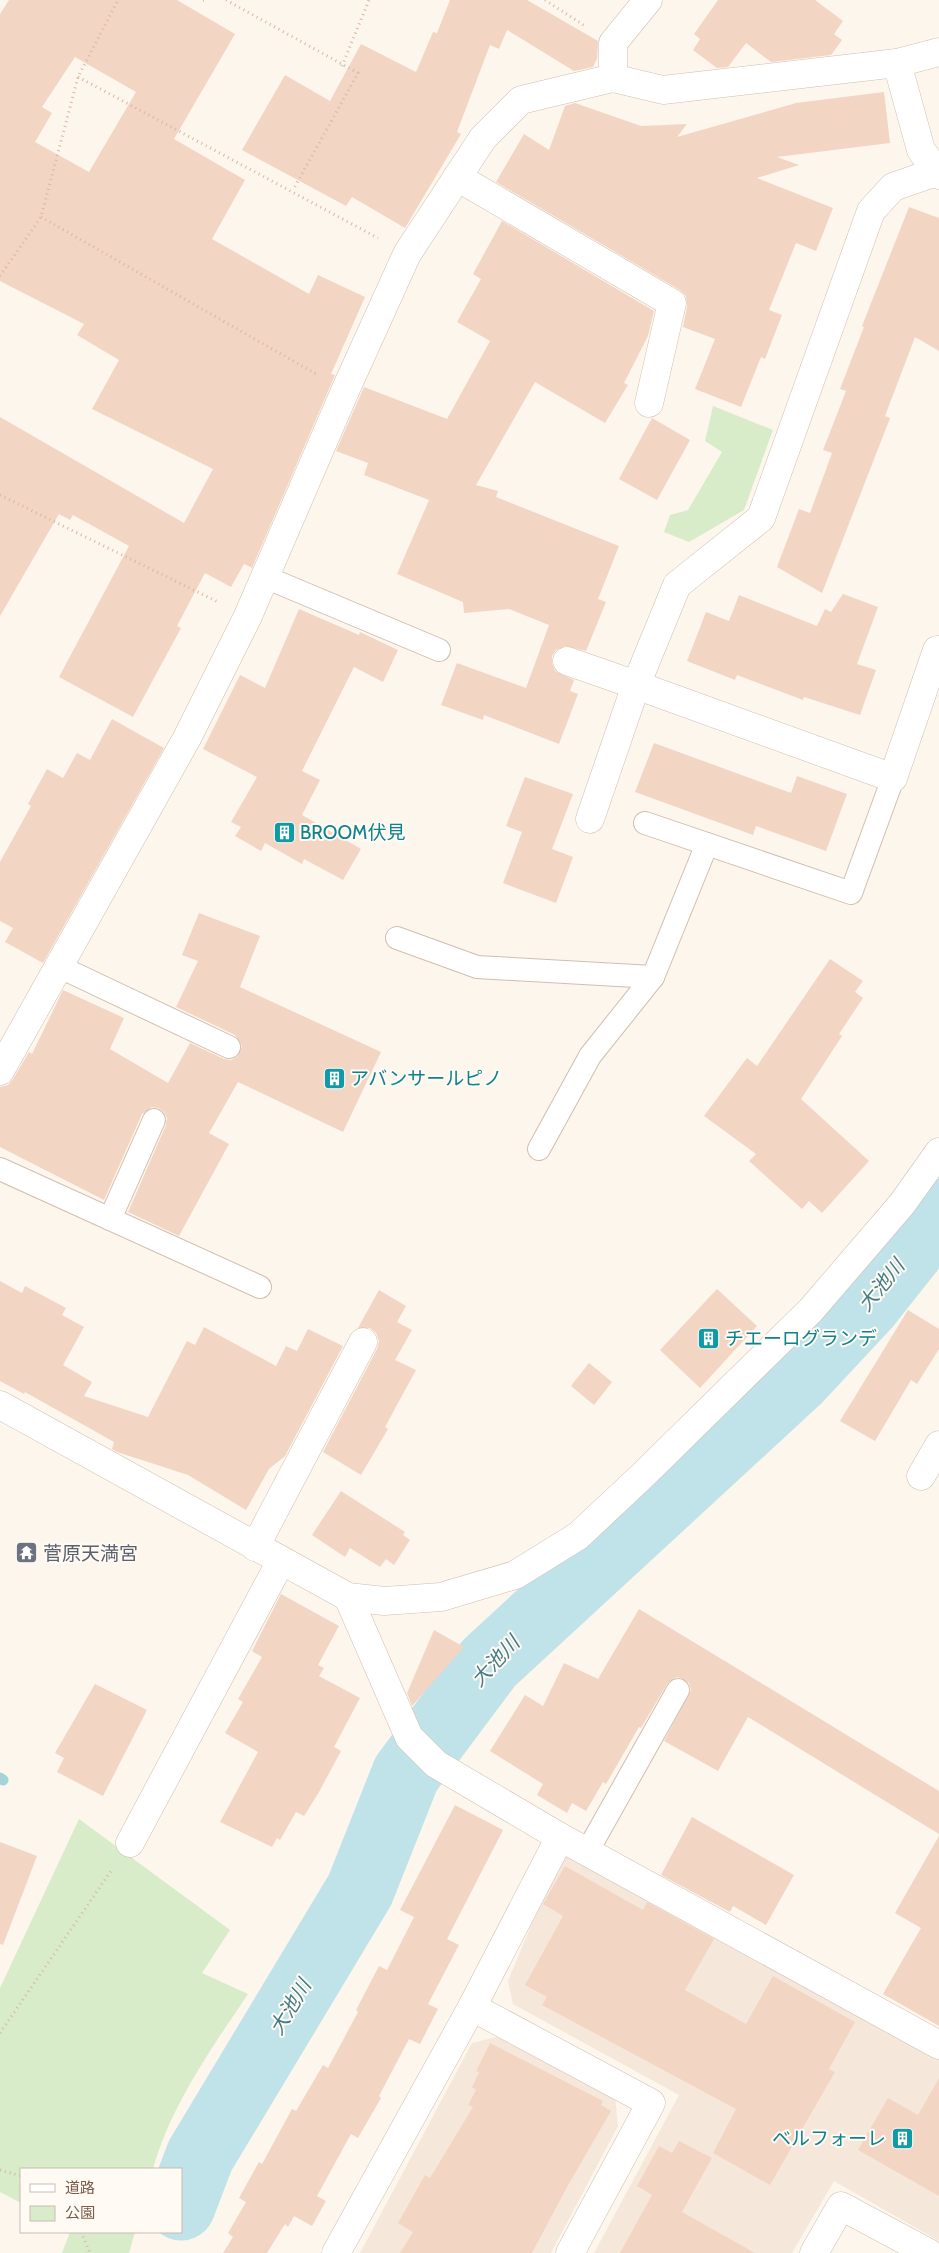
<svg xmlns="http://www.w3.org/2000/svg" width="939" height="2253" font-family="Cabin,'Noto Sans JP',sans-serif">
  <rect width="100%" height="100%" fill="#fdf6ec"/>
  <!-- residential -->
  <g fill="#f5e8da">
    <path d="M 569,1852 L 939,2057 L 939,2241 L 834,2181 L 792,2253 L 594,2253 L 679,2095 L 513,2004 L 508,1981 L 537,1911 Z"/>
    <path d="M 505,2035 L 615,2097 L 618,2126 L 551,2253 L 360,2253 L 472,2043 Z"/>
  </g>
  <!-- green -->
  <g fill="#d8ecc9">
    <path d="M 713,406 L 773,430 L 744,510 L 689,542 L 664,532 L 670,515 L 688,510 L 722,452 L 705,441 Z"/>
    <path d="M 79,1819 L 230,1930 L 202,1973 L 248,1994 C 211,2049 171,2105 153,2169 L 21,2169 L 21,2203 L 0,2192 L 0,1988 Z"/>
    <path d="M 70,2232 L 135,2232 L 129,2253 L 62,2253 Z"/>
  </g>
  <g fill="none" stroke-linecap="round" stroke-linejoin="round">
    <!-- stream -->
    <path stroke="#a5d3da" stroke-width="11" d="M 0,1778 L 3,1780"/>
    <!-- river -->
    <path stroke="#bfe3e8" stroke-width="69" d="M 181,2206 L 200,2156 L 360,1890 L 406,1774 L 489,1663 L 797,1379 L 866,1305 L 939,1213"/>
  </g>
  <!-- building -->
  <g fill="#f3d5c3" fill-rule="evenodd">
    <path d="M 9,0 L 177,0 L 235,34 L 174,139 L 245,180 L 212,239 L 309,294 L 318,275 L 365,297 L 331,374 L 335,375 L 252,568 L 244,564 L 231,587 L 205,573 L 177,626 L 181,628 L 133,717 L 59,677 L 129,546 L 73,515 L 70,520 L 59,514 L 0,616 L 0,417 L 184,523 L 213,469 L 92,409 L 119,360 L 77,335 L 84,324 L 0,281 L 0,14 ZM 75,57 L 136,92 L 89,172 L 35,142 L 52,113 L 42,107 Z"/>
    <path d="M 450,0 L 527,0 L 598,41 L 597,59 L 593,67 L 574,71 L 507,30 L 499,49 L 490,45 L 457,132 L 461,134 L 405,228 L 352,197 L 346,206 L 242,150 L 285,75 L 330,101 L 361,44 L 416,72 L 433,32 L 437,33 Z"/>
    <path d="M 718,0 L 815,0 L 843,21 L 834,34 L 842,40 L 831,55 L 771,62 L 746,43 L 728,67 L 717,68 L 693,50 L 700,39 L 694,34 Z"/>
    <path d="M 884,92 L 890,143 L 777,157 L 799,165 L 757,178 L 833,208 L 816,251 L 796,243 L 769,310 L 782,315 L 765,359 L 761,357 L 741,407 L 695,389 L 715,339 L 683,327 L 687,306 L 686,296 L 680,290 L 496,182 L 524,134 L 549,150 L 565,106 L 575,103 L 641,126 L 687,124 L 677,137 L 796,103 Z"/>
    <path d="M 909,207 L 939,218 L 939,351 L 915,337 L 885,416 L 890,418 L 822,593 L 777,567 L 799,509 L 810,513 L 832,453 L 823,450 L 846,391 L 840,389 L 864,327 L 862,326 Z"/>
    <path d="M 502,221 L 654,311 L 648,336 L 624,383 L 628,385 L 605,423 L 535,382 L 476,485 L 498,491 L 496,497 L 619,546 L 598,599 L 606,602 L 586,651 L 565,646 L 556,650 L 552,656 L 552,663 L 555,671 L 574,680 L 570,691 L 578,694 L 559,744 L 484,715 L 483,720 L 441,705 L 457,663 L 526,688 L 549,625 L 509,609 L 464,613 L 463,602 L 397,574 L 429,500 L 364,475 L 368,463 L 336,451 L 364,387 L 447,419 L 490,341 L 457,322 L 481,279 L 473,274 Z"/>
    <path d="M 652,418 L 690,440 L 657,500 L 619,479 Z"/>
    <path d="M 843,594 L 878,607 L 857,664 L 876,670 L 860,715 L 804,697 L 803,700 L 737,675 L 735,680 L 687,661 L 706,612 L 729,621 L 739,595 L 817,626 L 825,609 L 831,612 Z"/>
    <path d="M 299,609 L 359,635 L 360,632 L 398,650 L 383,682 L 354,667 L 302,771 L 320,780 L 302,815 L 361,849 L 343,880 L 304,859 L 302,864 L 265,843 L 261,851 L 235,836 L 241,827 L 231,822 L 257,777 L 203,749 L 240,675 L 265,688 Z"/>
    <path d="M 112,719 L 164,748 L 43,963 L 5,942 L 13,928 L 0,921 L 0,862 L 31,806 L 28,804 L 47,769 L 63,778 L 77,753 L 90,760 Z"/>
    <path d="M 654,743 L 791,793 L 797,776 L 847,794 L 826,851 L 756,826 L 753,835 L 635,792 Z"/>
    <path d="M 525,777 L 573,794 L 552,849 L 573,857 L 556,903 L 503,883 L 522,832 L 506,826 Z"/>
    <path d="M 199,913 L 260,936 L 240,987 L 381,1052 L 343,1132 L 238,1082 L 209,1133 L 229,1144 L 179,1236 L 128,1212 L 166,1125 L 167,1118 L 164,1112 L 159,1108 L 152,1107 L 142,1114 L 104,1200 L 0,1147 L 0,1087 L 8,1085 L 13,1079 L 29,1052 L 32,1054 L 63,990 L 124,1018 L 110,1049 L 168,1083 L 190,1043 L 224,1059 L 231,1060 L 237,1057 L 242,1046 L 235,1035 L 176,1007 L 198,961 L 182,955 Z"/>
    <path d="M 830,959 L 863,981 L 855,992 L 863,998 L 839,1034 L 842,1036 L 801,1099 L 869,1161 L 822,1213 L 809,1201 L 802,1209 L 749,1161 L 756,1154 L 704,1116 L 747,1058 L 757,1066 Z"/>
    <path d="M 0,1281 L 22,1293 L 25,1286 L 66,1308 L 62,1315 L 84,1327 L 63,1365 L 92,1382 L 84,1396 L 148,1417 L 187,1341 L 195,1345 L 204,1327 L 276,1366 L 286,1346 L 297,1351 L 308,1329 L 343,1346 L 285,1456 L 269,1469 L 246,1510 L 188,1475 L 117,1452 L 112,1449 L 114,1442 L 25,1392 L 24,1394 L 0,1381 Z"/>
    <path d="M 717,1289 L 757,1326 L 700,1388 L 660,1350 Z"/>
    <path d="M 379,1290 L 406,1306 L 397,1322 L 412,1330 L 395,1360 L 416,1370 L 385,1427 L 388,1429 L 361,1475 L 323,1452 L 377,1349 L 379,1341 L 376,1333 L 370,1328 L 358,1328 Z"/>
    <path d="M 908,1310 L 939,1329 L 939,1349 L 917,1384 L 911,1380 L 875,1441 L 840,1421 Z"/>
    <path d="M 589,1363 L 612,1382 L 594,1405 L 571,1386 Z"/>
    <path d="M 341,1491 L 405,1532 L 403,1535 L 410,1540 L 394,1565 L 386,1559 L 380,1567 L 350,1548 L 345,1557 L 312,1535 Z"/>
    <path d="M 281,1594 L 339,1626 L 318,1665 L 324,1668 L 319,1676 L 360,1698 L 334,1747 L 341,1751 L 319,1792 L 304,1816 L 296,1812 L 280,1840 L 277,1838 L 272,1847 L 220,1822 L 258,1752 L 225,1733 L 243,1702 L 238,1699 L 262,1657 L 252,1651 Z"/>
    <path d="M 639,1609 L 939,1791 L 939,1834 L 748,1717 L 718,1771 L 664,1741 L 691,1690 L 689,1683 L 678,1677 L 672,1679 L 667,1684 L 641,1728 L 639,1727 L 606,1784 L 603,1782 L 586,1811 L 572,1803 L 567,1813 L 537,1795 L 543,1784 L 490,1751 L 525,1695 L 543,1706 L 564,1663 L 598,1679 Z"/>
    <path d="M 434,1630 L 464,1647 L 412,1706 L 407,1693 Z"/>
    <path d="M 95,1684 L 147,1710 L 103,1796 L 57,1772 L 64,1758 L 55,1753 Z"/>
    <path d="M 455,1805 L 503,1830 L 447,1939 L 459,1945 L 428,2004 L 438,2009 L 420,2044 L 409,2039 L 379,2096 L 381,2098 L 358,2138 L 351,2134 L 317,2196 L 326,2201 L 312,2226 L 294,2216 L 288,2227 L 285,2224 L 267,2253 L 223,2253 L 233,2237 L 228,2233 L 246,2202 L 239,2198 L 259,2162 L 262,2164 L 292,2109 L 296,2111 L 323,2065 L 328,2068 L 358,2012 L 356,2010 L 379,1966 L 387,1970 L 414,1917 L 400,1910 Z"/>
    <path d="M 692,1817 L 794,1875 L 766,1925 L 733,1906 L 730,1912 L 661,1875 Z"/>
    <path d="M 939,1836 L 939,2026 L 883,1994 L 921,1928 L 895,1913 Z"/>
    <path d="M 0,1842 L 37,1856 L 3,1945 L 0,1944 Z"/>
    <path d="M 565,1866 L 643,1910 L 647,1902 L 714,1939 L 685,1990 L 746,2024 L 773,1976 L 855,2022 L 829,2069 L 835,2072 L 770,2185 L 713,2153 L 736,2109 L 542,2005 L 547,1997 L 525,1985 L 563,1916 L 543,1904 Z"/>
    <path d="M 490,2043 L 603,2101 L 601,2105 L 611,2111 L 567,2187 L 532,2253 L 400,2253 L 413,2232 L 398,2223 L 425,2175 L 430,2178 L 473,2107 L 468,2105 L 476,2090 L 472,2087 L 479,2072 L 476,2071 Z"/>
    <path d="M 939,2078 L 939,2196 L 858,2150 L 888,2098 L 918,2115 Z"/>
    <path d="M 679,2141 L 712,2158 L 682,2212 L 755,2253 L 620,2253 L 652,2195 L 637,2186 L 659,2146 L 672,2153 Z"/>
  </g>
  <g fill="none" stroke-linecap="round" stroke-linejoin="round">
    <defs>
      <g id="service">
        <path d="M 265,577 L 439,650"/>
        <path d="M 645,823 L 851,893 L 893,778"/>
        <path d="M 397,938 L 477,967 L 653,977"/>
        <path d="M 60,967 L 229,1047"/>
        <path d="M 539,1149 L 590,1056 L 653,977 L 707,844"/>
        <path d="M 0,1169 L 260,1287"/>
        <path d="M 110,1219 L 154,1120"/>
        <path d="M 587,1852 L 678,1690"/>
      </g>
      <g id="minor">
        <path d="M 897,63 L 921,150 L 939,175"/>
        <path d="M 613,78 L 613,43 L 648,0"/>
        <path d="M 936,172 L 893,187 L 871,211 L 761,518 L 677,585 L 636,685 L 893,778 L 937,650"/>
        <path d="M 457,177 L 672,303 L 649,403"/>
        <path d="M 567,661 L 636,685 L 590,819"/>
        <path d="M 0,1071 L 187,738 L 248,616 L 345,391 L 407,254 L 483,138 L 521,100 L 613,78 L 663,90 L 897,63 L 939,52"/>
        <path d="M 0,1405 L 348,1597 L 384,1601 L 441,1597 L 515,1575 L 578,1536 L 642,1476 L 811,1310 L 902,1204 L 939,1152"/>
        <path d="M 921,1476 L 939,1445"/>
        <path d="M 255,1547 L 363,1342"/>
        <path d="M 348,1597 L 409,1737 L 436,1764 L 560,1837 L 939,2045"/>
        <path d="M 130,1843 L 281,1561"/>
        <path d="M 472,2007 L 651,2103 L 570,2253"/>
        <path d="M 336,2253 L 472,2007 L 560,1837"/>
        <path d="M 814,2253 L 841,2206 L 929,2253"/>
      </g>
    </defs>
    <!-- service casing -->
    <use href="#service" stroke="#d1beb0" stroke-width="24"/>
    <!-- minor casing -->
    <use href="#minor" stroke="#d1beb0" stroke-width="29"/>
    <!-- path -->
    <g stroke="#d9b8a5" stroke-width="3" stroke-dasharray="1 4" stroke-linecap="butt">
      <path d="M 203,0 L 204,0"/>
      <path d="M 226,0 L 358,73 L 293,190"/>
      <path d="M 545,0 L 585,26"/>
      <path d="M 342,66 L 369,0"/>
      <path d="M 78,77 L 378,238"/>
      <path d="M 41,217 L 316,374"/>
      <path d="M 0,276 L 41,217 L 78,77 L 118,0"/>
      <path d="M 0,495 L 218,602"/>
      <path d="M 0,2033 L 111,1871"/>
      <path d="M 0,2170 L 21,2176"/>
      <path d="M 81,2232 L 90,2253"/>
    </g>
    <!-- service -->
    <use href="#service" stroke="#fff" stroke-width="22"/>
    <!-- minor -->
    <use href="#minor" stroke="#fff" stroke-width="28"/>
  </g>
  <!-- icons -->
  <defs>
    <symbol id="building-square" viewBox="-11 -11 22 22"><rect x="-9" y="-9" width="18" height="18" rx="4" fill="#0f9aa8" stroke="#fffaf3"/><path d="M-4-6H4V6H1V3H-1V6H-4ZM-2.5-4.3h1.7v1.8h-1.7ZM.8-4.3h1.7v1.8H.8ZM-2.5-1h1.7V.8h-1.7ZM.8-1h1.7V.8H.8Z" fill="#fff"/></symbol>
    <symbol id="temple-square" viewBox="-11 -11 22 22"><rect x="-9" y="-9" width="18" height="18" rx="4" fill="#6b7280" stroke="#fffaf3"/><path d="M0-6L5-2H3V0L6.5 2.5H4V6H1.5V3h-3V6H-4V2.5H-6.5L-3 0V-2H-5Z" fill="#fff"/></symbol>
  </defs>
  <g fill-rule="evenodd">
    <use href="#building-square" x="272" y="820" width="25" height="25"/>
    <use href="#building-square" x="322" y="1066" width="25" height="25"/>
    <use href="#building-square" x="696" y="1326" width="25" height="25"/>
    <use href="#temple-square" x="14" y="1540" width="25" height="25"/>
    <use href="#building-square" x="890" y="2126" width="25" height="25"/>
  </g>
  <g text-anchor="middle" stroke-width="4" stroke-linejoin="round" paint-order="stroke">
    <!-- culture labels -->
    <g font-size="19" fill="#0d838f" stroke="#fffaf3" text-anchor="start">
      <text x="300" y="839">BROOM伏見</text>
      <text x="350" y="1085">アバンサールピノ</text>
      <text x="725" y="1345">チエーログランデ</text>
      <text x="886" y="2145" text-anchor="end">ベルフォーレ</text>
    </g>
    <!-- worship labels -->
    <g font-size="19" fill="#5b616d" stroke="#fffaf3" text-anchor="start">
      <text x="43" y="1560">菅原天満宮</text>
    </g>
    <!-- water labels -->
    <g font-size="20" font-style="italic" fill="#437c86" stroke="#fffaf3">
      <text transform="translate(881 1285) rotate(-51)" y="7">大池川</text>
      <text transform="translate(495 1661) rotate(-47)" y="7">大池川</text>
      <text transform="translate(290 2007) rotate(-59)" y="7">大池川</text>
    </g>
  </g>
  <!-- legend -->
  <rect x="20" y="2168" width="162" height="65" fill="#fffaf3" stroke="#cabbb1"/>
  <rect x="30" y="2184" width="25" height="8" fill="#ffffff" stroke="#cabbb1"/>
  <text x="65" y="2193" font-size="15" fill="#7a5c4d">道路</text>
  <rect x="30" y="2206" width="25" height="15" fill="#d8ecc9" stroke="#cabbb1"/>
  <text x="65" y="2218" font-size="15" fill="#7a5c4d">公園</text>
</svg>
